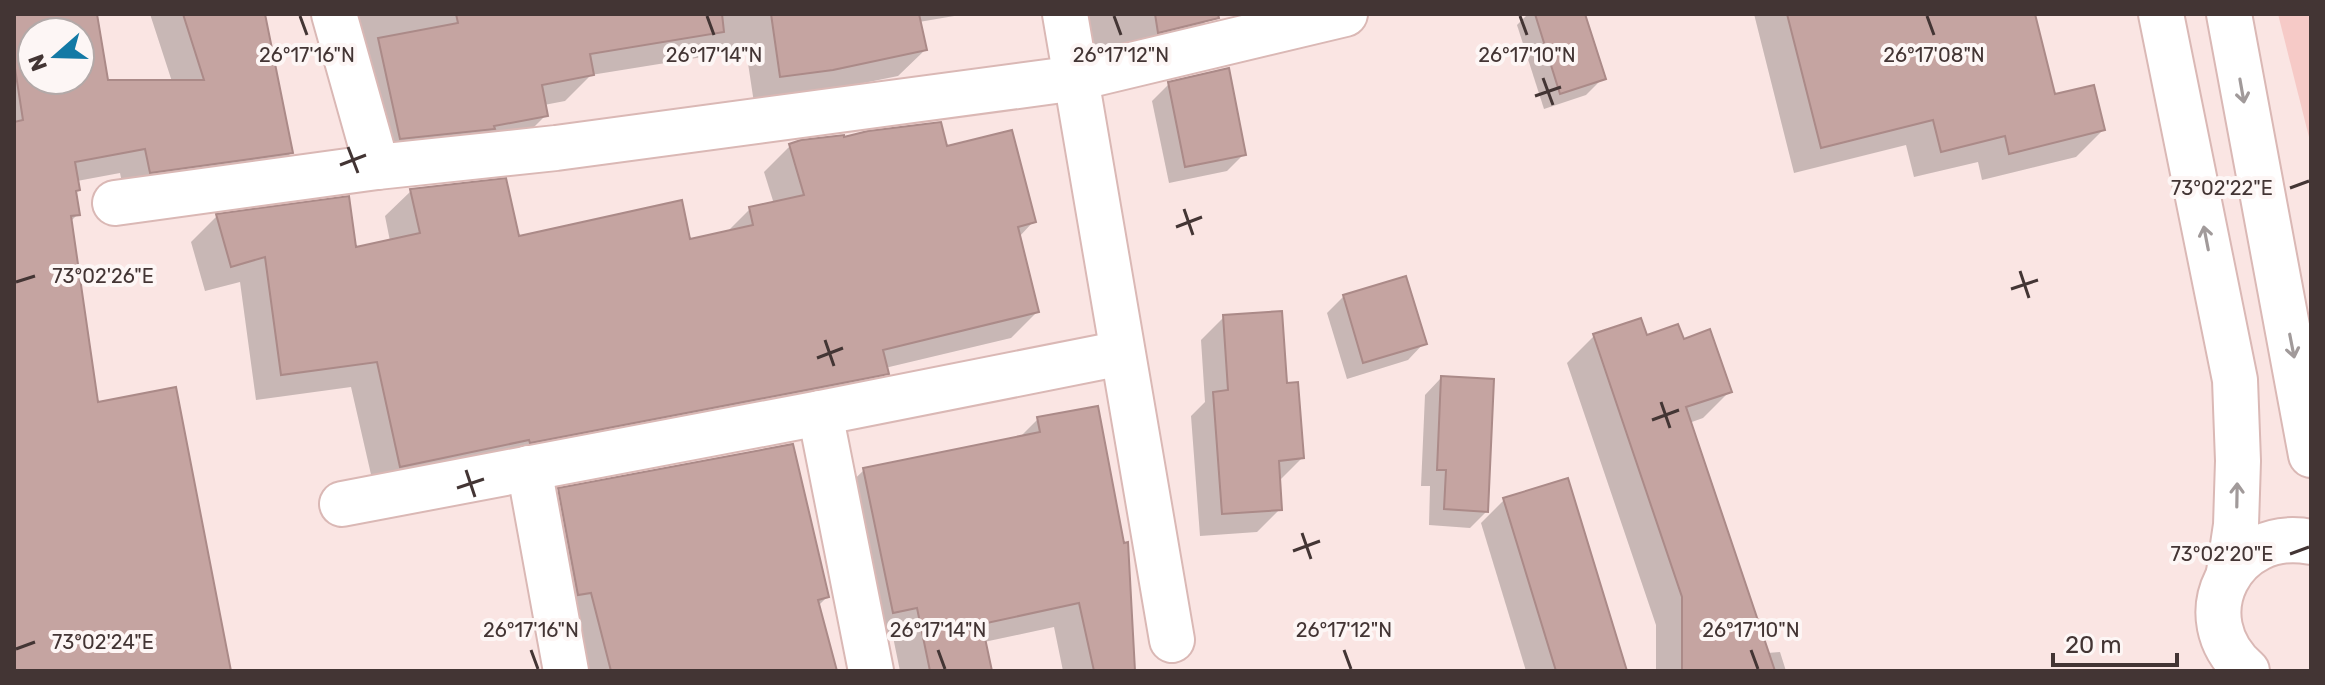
<svg xmlns="http://www.w3.org/2000/svg" width="2325" height="685" font-family="Rubik,sans-serif">
  <rect width="100%" height="100%" fill="#fae5e3"/>
  <!-- green -->
  <path fill="#f6cac7" d="M 2278,14 L 2311,14 L 2311,145 Z"/>
  <!-- shadow -->
  <g fill="#0003" fill-rule="evenodd">
    <path d="M 14,14 L 95,14 L 108,96 L 177,97 L 150,14 L 262,14 L 291,153 L 266,178 L 125,197 L 120,173 L 77,181 L 78,189 L 74,194 L 78,214 L 70,222 L 97,405 L 229,671 L 14,671 ZM 32,32 L 80,32 L 80,80 L 32,80 Z"/>
    <path d="M 343,14 L 966,14 L 919,22 L 925,50 L 898,76 L 805,95 L 754,103 L 746,50 L 591,75 L 565,101 L 544,105 L 545,116 L 519,142 L 374,165 Z"/>
    <path d="M 1068,14 L 1205,14 L 1207,20 L 1180,47 L 1085,69 Z"/>
    <path d="M 1528,14 L 1583,14 L 1603,78 L 1586,95 L 1544,109 L 1517,25 Z"/>
    <path d="M 1754,14 L 2033,14 L 2054,97 L 2103,130 L 2076,157 L 1982,180 L 1978,162 L 1914,177 L 1906,145 L 1794,173 Z"/>
    <path d="M 1169,84 L 1244,154 L 1227,171 L 1169,183 L 1152,101 Z"/>
    <path d="M 790,146 L 946,148 L 1033,222 L 1019,237 L 1037,312 L 1011,338 L 885,368 L 886,373 L 860,399 L 375,492 L 351,387 L 256,400 L 240,282 L 205,291 L 191,242 L 217,216 L 354,250 L 390,241 L 385,216 L 411,191 L 517,239 L 689,241 L 726,233 L 750,209 L 774,204 L 764,172 Z"/>
    <path d="M 1344,296 L 1424,343 L 1408,360 L 1347,379 L 1327,313 Z"/>
    <path d="M 1224,317 L 1285,385 L 1302,458 L 1278,482 L 1280,509 L 1257,532 L 1200,536 L 1191,416 L 1205,402 L 1201,340 Z"/>
    <path d="M 1594,336 L 1645,337 L 1683,341 L 1730,391 L 1703,418 L 1689,423 L 1767,653 L 1780,652 L 1786,671 L 1656,671 L 1656,625 L 1567,363 Z"/>
    <path d="M 1441,378 L 1487,511 L 1470,528 L 1429,525 L 1430,486 L 1421,486 L 1425,395 Z"/>
    <path d="M 1038,419 L 1135,671 L 1063,671 L 1054,627 L 984,642 L 990,671 L 900,671 L 892,632 L 868,638 L 838,495 L 864,470 L 1019,438 Z"/>
    <path d="M 559,490 L 827,597 L 818,606 L 835,671 L 584,671 L 537,512 Z"/>
    <path d="M 1504,500 L 1625,671 L 1526,671 L 1481,523 Z"/>
  </g>
  <!-- building -->
  <g fill="#c5a4a1" stroke="#ab8a88" stroke-width="2" fill-rule="evenodd">
    <path d="M 14,14 L 97,14 L 108,80 L 204,80 L 183,14 L 265,14 L 293,153 L 150,173 L 145,149 L 75,162 L 80,190 L 76,191 L 80,215 L 71,216 L 98,402 L 176,387 L 231,671 L 14,671 L 14,122 L 23,120 L 14,62 ZM 32,32 L 80,32 L 80,80 L 32,80 Z"/>
    <path d="M 456,14 L 722,14 L 724,32 L 590,54 L 594,75 L 542,85 L 548,116 L 494,126 L 495,129 L 400,139 L 378,38 L 458,23 Z"/>
    <path d="M 771,14 L 919,14 L 927,50 L 833,70 L 780,77 Z"/>
    <path d="M 1155,14 L 1218,14 L 1219,18 L 1158,33 Z"/>
    <path d="M 1535,14 L 1585,14 L 1606,79 L 1560,94 Z"/>
    <path d="M 1787,14 L 2035,14 L 2055,94 L 2094,85 L 2105,130 L 2009,154 L 2005,136 L 1941,152 L 1933,120 L 1821,148 Z"/>
    <path d="M 1229,68 L 1246,155 L 1185,167 L 1168,82 Z"/>
    <path d="M 941,122 L 947,146 L 1012,130 L 1036,222 L 1018,227 L 1039,312 L 883,350 L 889,374 L 530,443 L 529,440 L 400,467 L 377,362 L 281,375 L 265,257 L 231,267 L 216,214 L 349,196 L 356,247 L 420,233 L 410,189 L 506,178 L 519,236 L 682,200 L 690,239 L 753,225 L 749,207 L 804,195 L 789,144 L 801,140 L 844,135 L 844,137 L 868,131 Z"/>
    <path d="M 1406,276 L 1427,344 L 1363,363 L 1343,295 Z"/>
    <path d="M 1282,311 L 1287,383 L 1298,382 L 1304,458 L 1279,461 L 1282,510 L 1222,514 L 1213,392 L 1228,390 L 1223,315 Z"/>
    <path d="M 1641,318 L 1647,335 L 1678,324 L 1684,339 L 1710,329 L 1732,392 L 1686,407 L 1775,671 L 1682,671 L 1682,597 L 1593,334 Z"/>
    <path d="M 1441,376 L 1494,379 L 1488,512 L 1444,509 L 1446,470 L 1437,470 Z"/>
    <path d="M 1098,406 L 1124,543 L 1128,542 L 1135,671 L 1094,671 L 1079,603 L 982,624 L 992,671 L 930,671 L 917,608 L 893,613 L 863,468 L 1040,432 L 1037,417 Z"/>
    <path d="M 793,444 L 829,597 L 818,600 L 837,671 L 611,671 L 591,593 L 578,595 L 558,488 Z"/>
    <path d="M 1568,478 L 1627,671 L 1556,671 L 1503,498 Z"/>
  </g>
  <g fill="none" stroke-linecap="round" stroke-linejoin="round">
    <defs>
      <g id="minor">
        <path d="M 334,14 L 377,167"/>
        <path d="M 1065,14 L 1172,640"/>
        <path d="M 2161,14 L 2235,380 L 2238,461 L 2236,525 L 2229,572"/>
        <path d="M 2229,14 L 2311,455"/>
        <path d="M 115,203 L 377,167 L 556,148 L 1077,78 L 1345,14"/>
        <path d="M 820,413 L 871,671"/>
        <path d="M 529,468 L 566,671"/>
        <path d="M 342,504 L 820,413 L 1122,353"/>
      </g>
      <path id="highway" d="M 2247,671 C 2185,618 2232,526 2311,542"/>
    </defs>
    <!-- minor casing -->
    <use href="#minor" stroke="#dab8b5" stroke-width="48"/>
    <!-- highway casing -->
    <use href="#highway" stroke="#dab8b5" stroke-width="48"/>
    <!-- minor -->
    <use href="#minor" stroke="#fff" stroke-width="44"/>
    <!-- highway -->
    <use href="#highway" stroke="#fff" stroke-width="44"/>
  </g>
  <!-- one-way arrows -->
  <defs><path id="oneway-shaft" d="M-6 0H5M1.5-3L5.5 0L1.5 3" fill="none" stroke-width="1.6" stroke-linecap="round" stroke-linejoin="round" transform="scale(2)"/></defs>
  <g stroke="#a19a9a">
    <use href="#oneway-shaft" transform="translate(2242 91) rotate(80)"/>
    <use href="#oneway-shaft" transform="translate(2206 238) rotate(-101)"/>
    <use href="#oneway-shaft" transform="translate(2292 346) rotate(79)"/>
    <use href="#oneway-shaft" transform="translate(2237 495) rotate(-89)"/>
  </g>
  <!-- ticks -->
  <path fill="none" stroke="#433534" stroke-width="3" d="M 300,16 L 307,35M 707,16 L 714,35M 1114,16 L 1121,35M 1520,16 L 1527,35M 1927,16 L 1934,35M 1543,78 L 1553,105M 1535,96 L 1561,87M 348,147 L 358,173M 340,165 L 366,155M 2290,188 L 2309,181M 1184,209 L 1193,235M 1176,227 L 1202,217M 2020,271 L 2029,298M 16,282 L 35,276M 2011,289 L 2038,280M 825,340 L 834,366M 817,358 L 843,348M 1661,402 L 1670,428M 1652,420 L 1679,410M 466,470 L 475,497M 457,488 L 484,479M 1302,533 L 1311,559M 1293,551 L 1320,541M 2290,554 L 2309,547M 16,649 L 35,642M 531,650 L 538,669M 938,650 L 945,669M 1344,650 L 1351,669M 1751,650 L 1758,669"/>
  <g font-size="20" text-anchor="middle" fill="#433534" stroke="#fdf6f5" stroke-width="8" stroke-linejoin="round" paint-order="stroke">
    <text x="714" y="62">26°17'14"N</text>
    <text x="1121" y="62">26°17'12"N</text>
    <text x="1527" y="62">26°17'10"N</text>
    <text x="1934" y="62">26°17'08"N</text>
    <text x="307" y="62">26°17'16"N</text>
    <text x="2222" y="195">73°02'22"E</text>
    <text x="103" y="283">73°02'26"E</text>
    <text x="2222" y="561">73°02'20"E</text>
    <text x="531" y="637">26°17'16"N</text>
    <text x="938" y="637">26°17'14"N</text>
    <text x="1344" y="637">26°17'12"N</text>
    <text x="1751" y="637">26°17'10"N</text>
    <text x="103" y="649">73°02'24"E</text>
  </g>
  <!-- border -->
  <rect width="2325" height="685" fill="none" stroke="#433534" stroke-width="32"/>
  <!-- north arrow -->
  <g transform="translate(56 56) rotate(250)"><circle r="38" fill="#fdf6f5" stroke="#b3a9a8" stroke-width="2"/>
  <path d="M0-6L14 30L0 20L-14 30Z" fill="#1379a5"/>
  <text y="-12" font-size="22" font-weight="bold" text-anchor="middle" fill="#433534">N</text>
  </g>
  <!-- scale -->
  <path d="M2053 653v12h124v-12" fill="none" stroke="#433534" stroke-width="4"/>
  <text x="2065" y="653" font-size="24" fill="#433534" stroke="#fdf6f5" stroke-width="6" paint-order="stroke">20 m</text>
</svg>
